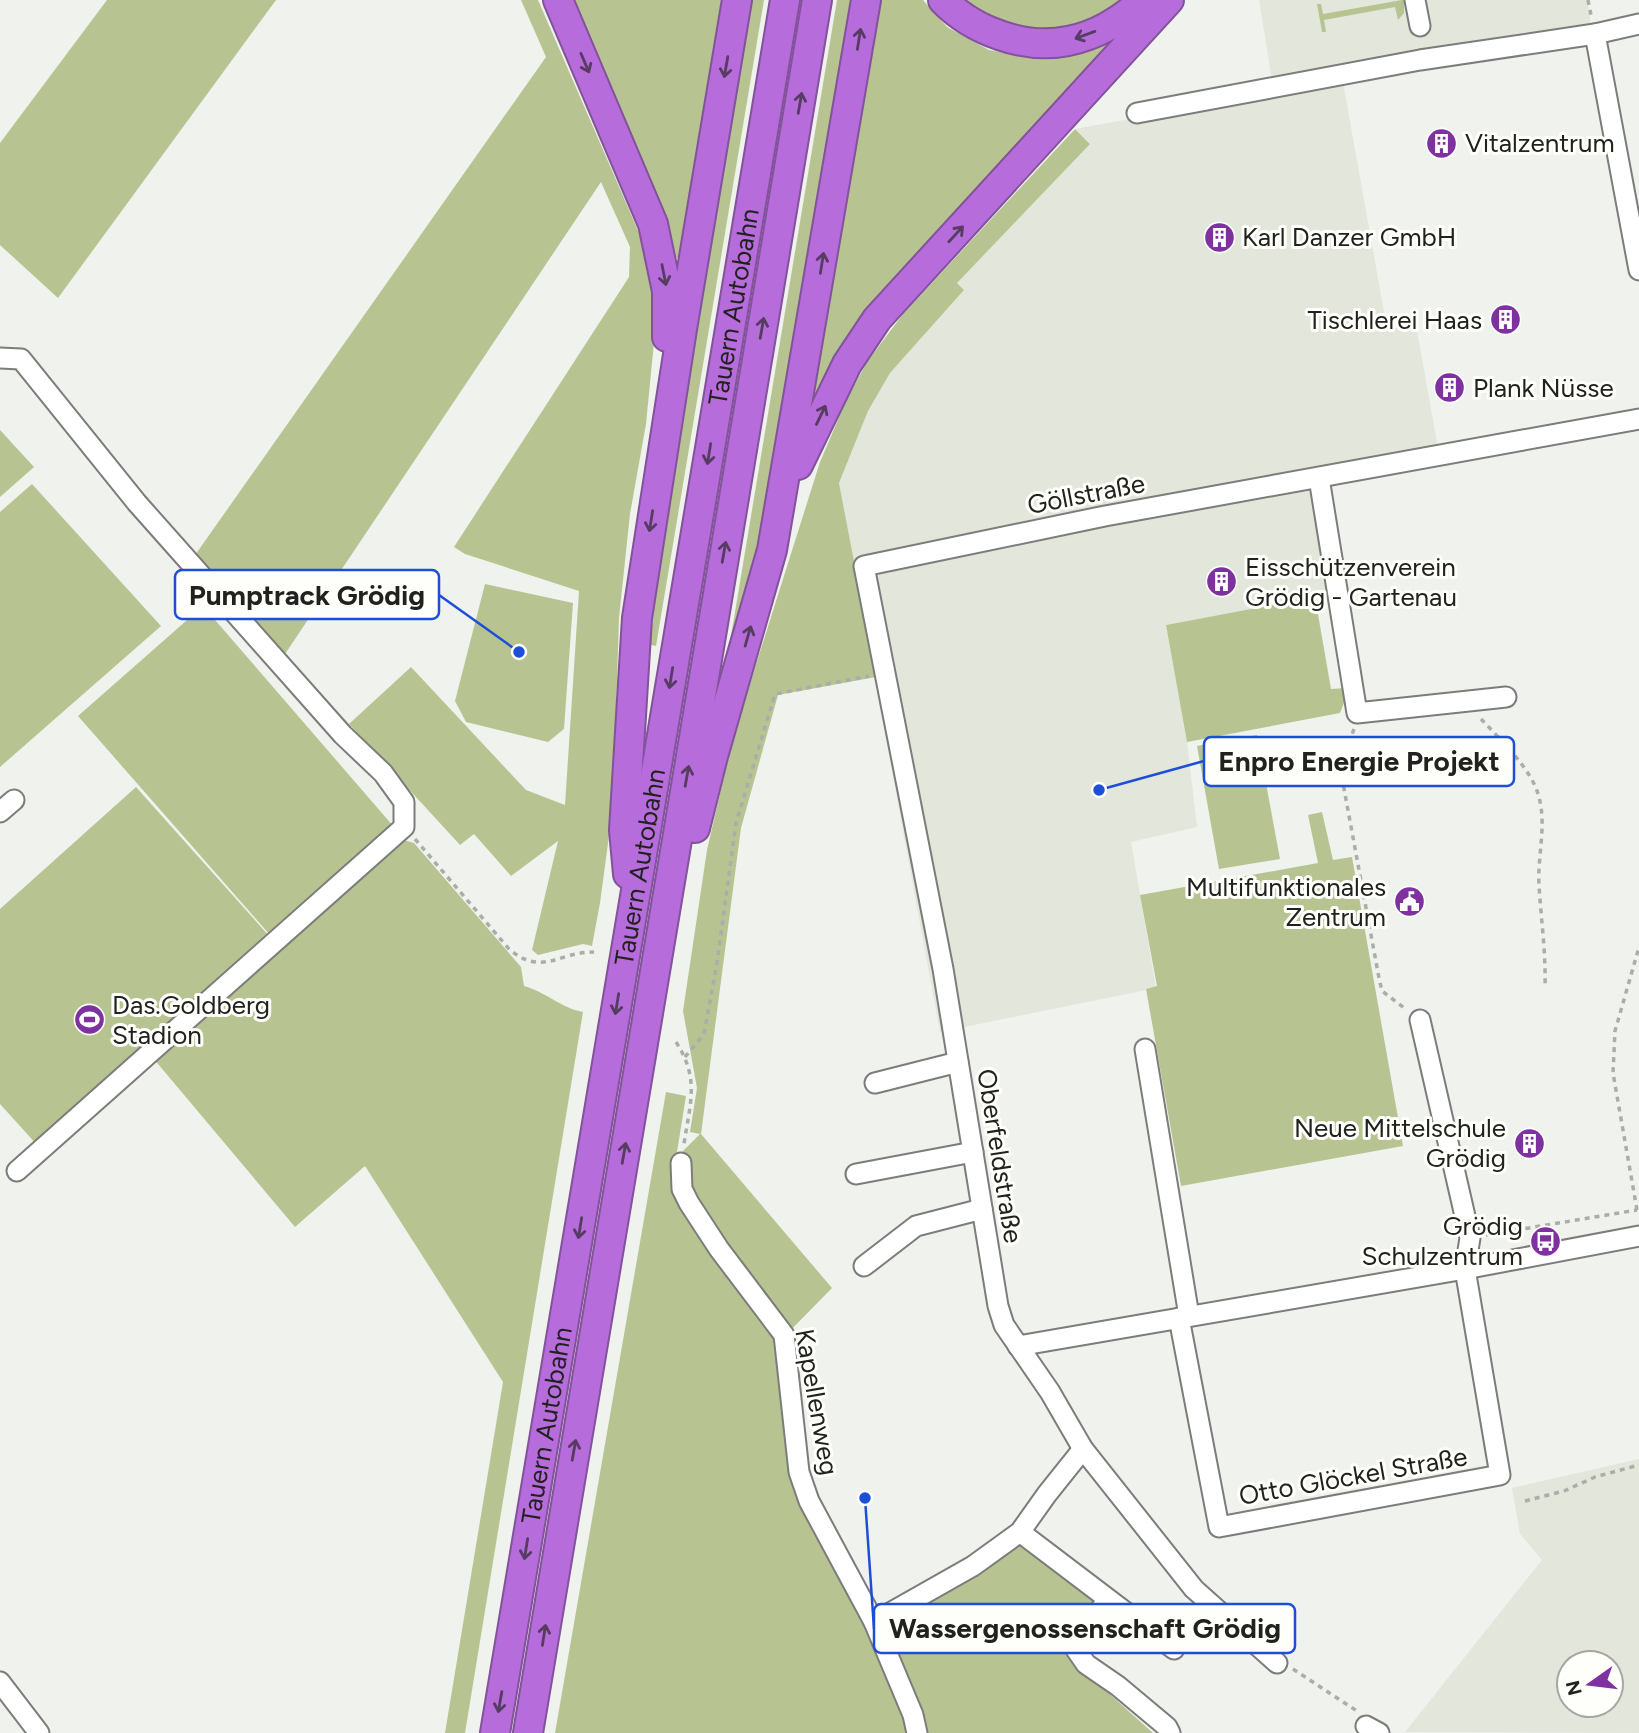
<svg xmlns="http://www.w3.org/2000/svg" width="1639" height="1733" font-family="Figtree,sans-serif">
  <rect width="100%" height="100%" fill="#f0f2ee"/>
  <!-- built -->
  <g fill="#e2e6db" fill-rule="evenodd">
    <path d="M 1259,0 L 1587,0 L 1592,30 L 1341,71 L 1387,329 L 1416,325 L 1438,448 L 1308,468 L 1330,594 L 1166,625 L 1187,742 L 1197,827 L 1131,842 L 1156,988 L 940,1032 L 839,483 L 868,411 L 890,373 L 964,290 L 957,283 L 1090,143 L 1075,129 L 1274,93 Z"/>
    <path d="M 1639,1459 L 1639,1733 L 1405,1732 L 1542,1560 L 1520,1534 L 1512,1488 ZM 1611,1663 L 1611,1705 L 1569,1705 L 1569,1663 Z"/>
  </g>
  <!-- green -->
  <g fill="#b7c492">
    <path d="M 107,0 L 276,0 L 58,298 L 0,245 L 0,143 Z"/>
    <path d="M 521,0 L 538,0 L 643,242 L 655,294 L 656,322 L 646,424 L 630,514 L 619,618 L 613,806 L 600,903 L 592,946 L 583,944 L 538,955 L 532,950 L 558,841 L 511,876 L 474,834 L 460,845 L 349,724 L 411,667 L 526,790 L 565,805 L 579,591 L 465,554 L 454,547 L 629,277 L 630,247 L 601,182 L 283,657 L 193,558 L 546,57 Z"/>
    <path d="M 573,0 L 726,0 L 682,257 L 675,258 L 663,220 Z"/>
    <path d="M 745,0 L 764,0 L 656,646 L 642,643 Z"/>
    <path d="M 837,0 L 858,0 L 765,542 L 727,660 Z"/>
    <path d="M 876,0 L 923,0 L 947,27 L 989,50 L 1028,57 L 1070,50 L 1132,22 L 1058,100 L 806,432 Z"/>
    <path d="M 960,0 L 1125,0 L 1107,15 L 1068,27 L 1033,31 L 1000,24 Z"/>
    <path d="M 1402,0 L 1404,0 L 1404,13 L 1398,20 L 1395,7 L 1324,20 L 1326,32 L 1322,32 L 1317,4 L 1321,4 L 1323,14 Z"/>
    <path d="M 1075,129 L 1090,144 L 957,283 L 964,290 L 890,373 L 868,411 L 839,483 L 876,677 L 778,695 L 741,828 L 701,1134 L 832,1288 L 777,1344 L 791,1463 L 867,1620 L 1018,1539 L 1096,1603 L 1065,1654 L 1153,1733 L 555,1733 L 666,1092 L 686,1096 L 676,1158 L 700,1134 L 690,1132 L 697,1088 L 683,1011 L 707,850 L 729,755 L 752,677 L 820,462 L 846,401 L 867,362 L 903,314 Z"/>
    <path d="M 0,430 L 34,467 L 0,497 Z"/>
    <path d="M 32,484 L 161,626 L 0,767 L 0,512 Z"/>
    <path d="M 485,584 L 573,603 L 564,729 L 548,742 L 466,722 L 455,701 Z"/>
    <path d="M 1315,597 L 1331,689 L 1346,688 L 1347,695 L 1340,713 L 1187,742 L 1166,625 Z"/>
    <path d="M 203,606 L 394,827 L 270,935 L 78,716 Z"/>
    <path d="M 1257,735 L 1280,859 L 1219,869 L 1197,746 Z"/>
    <path d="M 136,787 L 270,937 L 38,1146 L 0,1104 L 0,909 Z"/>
    <path d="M 1322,812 L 1333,860 L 1352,857 L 1403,1146 L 1181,1186 L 1146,989 L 1157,986 L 1140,895 L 1318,863 L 1308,815 Z"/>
    <path d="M 400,839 L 414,843 L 521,967 L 524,986 C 546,992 561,1008 583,1012 L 465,1733 L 445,1733 L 503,1382 L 365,1166 L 295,1227 L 153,1058 Z"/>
  </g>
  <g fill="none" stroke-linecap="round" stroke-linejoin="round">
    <defs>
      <g id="minor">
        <path d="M 1415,0 L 1420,26"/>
        <path d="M 1595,34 L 1639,270"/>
        <path d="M 1137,113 L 1420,60 L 1595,34 L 1639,24"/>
        <path d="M 0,358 L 21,359 L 137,503 L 343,735 L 383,773 L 404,802 L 404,827 L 17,1171"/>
        <path d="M 1319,478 L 1357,713 L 1506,697"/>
        <path d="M 0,812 L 14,800"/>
        <path d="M 1145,1049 L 1189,1316"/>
        <path d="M 875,1083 L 958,1062"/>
        <path d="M 681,1163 L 682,1189 L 689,1203 L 719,1249 L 784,1335 L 799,1472 L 809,1501 L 874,1622 L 913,1715 L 917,1733"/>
        <path d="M 856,1174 L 973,1152"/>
        <path d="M 864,1266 L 916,1226 L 982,1209"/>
        <path d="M 1179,1318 L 1219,1527 L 1500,1475 L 1465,1269 L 1470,1238 L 1420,1020"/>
        <path d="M 1018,1346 L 1465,1269 L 1639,1236"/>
        <path d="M 1020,1532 L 1174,1649"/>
        <path d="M 1108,1600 L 1083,1631 L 1075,1648 L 1086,1664 L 1118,1686 L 1167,1727 L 1170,1733"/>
        <path d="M 874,1622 L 973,1566 L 1020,1532 L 1047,1494 L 1083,1449"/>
        <path d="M 1277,1663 L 1194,1589 L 1083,1449 L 1050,1392 L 1004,1325 L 998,1306 L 943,969 L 864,566 L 1105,516 L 1639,419"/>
        <path d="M 0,1682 L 39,1733"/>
        <path d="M 1366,1726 L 1379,1733"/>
      </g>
      <g id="highway">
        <path d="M 558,0 L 653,224 L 667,291 L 667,337"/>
        <path d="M 943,0 C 973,31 1025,50 1068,41 C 1095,36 1123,20 1143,0"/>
        <path d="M 798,465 L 847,364 L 877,319 L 1169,0"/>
        <path d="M 695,828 L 713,756 L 772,550 L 866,0"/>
        <path d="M 628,874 L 624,830 L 637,618 L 682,329 L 737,0"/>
        <path id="s1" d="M 495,1733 L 785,0"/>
        <path d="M 528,1733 L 817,0"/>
      </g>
    </defs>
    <!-- minor casing -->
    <use href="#minor" stroke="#7c7d7a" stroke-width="23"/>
    <!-- highway casing -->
    <use href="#highway" stroke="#82529a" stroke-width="32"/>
    <!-- path -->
    <g stroke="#abada9" stroke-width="3.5" stroke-dasharray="5 5" stroke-linecap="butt">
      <path d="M 1588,0 L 1591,15"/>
      <path d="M 1481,719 C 1499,738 1519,757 1532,780 C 1551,814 1537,850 1539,885 C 1541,919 1546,953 1545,987"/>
      <path d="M 1354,729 L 1340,767 L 1379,978 L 1382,991 L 1407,1010"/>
      <path d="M 415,839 L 509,949 C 542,977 558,952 594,952"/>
      <path d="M 676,1042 C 700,1079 690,1103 684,1144"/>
      <path d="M 685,1057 L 704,1034 L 717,963 L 736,823 L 775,694 L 869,676"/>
      <path d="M 1637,1210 L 1613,1073 L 1615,1031 L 1639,947"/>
      <path d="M 1486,1235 L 1637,1210"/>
      <path d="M 1525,1501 L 1564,1491 L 1595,1477 L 1639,1465"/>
      <path d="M 1293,1669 L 1357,1711"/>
    </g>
    <!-- minor -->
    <use href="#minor" stroke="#fff" stroke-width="19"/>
    <!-- highway -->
    <use href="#highway" stroke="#b76cdb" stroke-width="28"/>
  </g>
  <!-- one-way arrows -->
  <defs><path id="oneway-shaft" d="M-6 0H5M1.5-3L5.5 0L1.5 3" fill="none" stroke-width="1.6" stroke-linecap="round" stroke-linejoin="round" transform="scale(1.75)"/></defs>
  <g stroke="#563c61">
    <use href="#oneway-shaft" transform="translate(1085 35) rotate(160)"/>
    <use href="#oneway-shaft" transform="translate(859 39) rotate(-81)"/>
    <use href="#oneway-shaft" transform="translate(585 63) rotate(67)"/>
    <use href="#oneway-shaft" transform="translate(726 67) rotate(100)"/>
    <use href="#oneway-shaft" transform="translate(800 103) rotate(-80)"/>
    <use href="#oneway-shaft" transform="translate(956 234) rotate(-47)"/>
    <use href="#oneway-shaft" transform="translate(822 263) rotate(-81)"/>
    <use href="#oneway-shaft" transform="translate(664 275) rotate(79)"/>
    <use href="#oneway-shaft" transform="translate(762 328) rotate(-80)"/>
    <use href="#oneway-shaft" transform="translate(821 415) rotate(-64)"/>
    <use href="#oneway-shaft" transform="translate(709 454) rotate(99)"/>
    <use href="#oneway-shaft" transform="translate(651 521) rotate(99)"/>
    <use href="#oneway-shaft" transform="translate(724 552) rotate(-80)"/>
    <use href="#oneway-shaft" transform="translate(748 636) rotate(-74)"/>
    <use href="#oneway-shaft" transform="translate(671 678) rotate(99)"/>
    <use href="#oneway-shaft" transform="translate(687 776) rotate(-80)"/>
    <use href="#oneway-shaft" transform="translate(617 1004) rotate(99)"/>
    <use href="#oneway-shaft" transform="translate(624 1153) rotate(-80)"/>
    <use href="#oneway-shaft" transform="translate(580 1228) rotate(99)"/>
    <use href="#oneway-shaft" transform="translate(574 1450) rotate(-80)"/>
    <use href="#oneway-shaft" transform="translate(526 1549) rotate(99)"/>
    <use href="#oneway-shaft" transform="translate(544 1635) rotate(-81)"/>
    <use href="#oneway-shaft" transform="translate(500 1702) rotate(100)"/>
  </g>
  <!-- icons -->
  <defs>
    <symbol id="building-disc" viewBox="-11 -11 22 22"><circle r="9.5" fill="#7f30a1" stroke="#fefffb"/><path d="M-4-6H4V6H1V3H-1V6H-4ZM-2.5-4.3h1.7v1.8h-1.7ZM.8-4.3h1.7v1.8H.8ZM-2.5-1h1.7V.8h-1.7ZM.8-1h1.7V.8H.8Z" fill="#fff"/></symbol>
    <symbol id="civic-disc" viewBox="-11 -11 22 22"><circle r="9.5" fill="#7f30a1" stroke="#fefffb"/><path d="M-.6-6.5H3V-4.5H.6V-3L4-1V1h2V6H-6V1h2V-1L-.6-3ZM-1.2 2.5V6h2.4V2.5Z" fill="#fff"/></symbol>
    <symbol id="stadium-disc" viewBox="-11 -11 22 22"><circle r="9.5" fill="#7f30a1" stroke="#fefffb"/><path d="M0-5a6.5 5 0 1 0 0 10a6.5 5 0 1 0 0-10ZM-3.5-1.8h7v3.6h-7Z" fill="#fff"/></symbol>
    <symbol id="bus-disc" viewBox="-11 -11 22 22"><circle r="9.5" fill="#7f30a1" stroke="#fefffb"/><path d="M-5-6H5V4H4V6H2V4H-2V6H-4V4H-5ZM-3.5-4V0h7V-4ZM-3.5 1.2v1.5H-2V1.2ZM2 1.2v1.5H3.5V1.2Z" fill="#fff"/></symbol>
  </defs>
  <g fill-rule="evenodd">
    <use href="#building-disc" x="1424" y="126" width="35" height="35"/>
    <use href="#building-disc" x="1202" y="220" width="35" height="35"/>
    <use href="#building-disc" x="1488" y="302" width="35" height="35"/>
    <use href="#building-disc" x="1432" y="370" width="35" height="35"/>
    <use href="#building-disc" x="1204" y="564" width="35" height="35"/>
    <use href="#civic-disc" x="1392" y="884" width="35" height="35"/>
    <use href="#stadium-disc" x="72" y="1002" width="35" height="35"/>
    <use href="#building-disc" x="1512" y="1126" width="35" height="35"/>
    <use href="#bus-disc" x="1528" y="1224" width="35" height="35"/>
  </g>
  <g text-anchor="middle" stroke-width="6" stroke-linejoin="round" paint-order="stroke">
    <!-- poi labels -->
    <g font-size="26" fill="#212220" stroke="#fefffb" text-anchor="start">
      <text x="1465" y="152">Vitalzentrum</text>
      <text x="1242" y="246">Karl Danzer GmbH</text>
      <text x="1482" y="329" text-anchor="end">Tischlerei Haas</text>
      <text x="1473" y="397">Plank Nüsse</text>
      <text x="1245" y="576">Eisschützenverein<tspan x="1245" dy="30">Grödig - Gartenau</tspan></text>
      <text x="1386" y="896" text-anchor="end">Multifunktionales<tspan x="1386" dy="30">Zentrum</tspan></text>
      <text x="112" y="1014">Das.Goldberg<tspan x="112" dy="30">Stadion</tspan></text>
      <text x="1506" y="1137" text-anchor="end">Neue Mittelschule<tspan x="1506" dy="30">Grödig</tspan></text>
      <text x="1523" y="1235" text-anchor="end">Grödig<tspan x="1523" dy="30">Schulzentrum</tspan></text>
    </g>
    <!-- street labels -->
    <g font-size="26" fill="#212220" stroke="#fefffb">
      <text dy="9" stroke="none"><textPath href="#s1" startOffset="1446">Tauern Autobahn</textPath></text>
      <text transform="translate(1086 494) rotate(-11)" y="9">Göllstraße</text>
      <text dy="9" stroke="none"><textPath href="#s1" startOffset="878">Tauern Autobahn</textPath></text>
      <text transform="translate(1000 1156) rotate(81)" y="9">Oberfeldstraße</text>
      <text transform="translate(817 1402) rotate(80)" y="9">Kapellenweg</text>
      <text dy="9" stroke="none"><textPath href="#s1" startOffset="312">Tauern Autobahn</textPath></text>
      <text transform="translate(1353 1476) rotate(-10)" y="9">Otto Glöckel Straße</text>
    </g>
  </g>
  <!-- callouts -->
  <path fill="none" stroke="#1d4ed8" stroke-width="2.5" d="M519 652L439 595M1099 790L1204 761M865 1498L874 1629"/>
  <g fill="#1d4ed8" stroke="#fefffb" stroke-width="2.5">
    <circle cx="519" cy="652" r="7"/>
    <circle cx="1099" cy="790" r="7"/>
    <circle cx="865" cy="1498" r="7"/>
  </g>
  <g fill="#fefffb" stroke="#1d4ed8" stroke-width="2.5">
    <rect x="175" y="570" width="264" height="49" rx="7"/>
    <rect x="1204" y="737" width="310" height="49" rx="7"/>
    <rect x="874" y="1604" width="421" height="49" rx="7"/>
  </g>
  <g font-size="28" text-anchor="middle" font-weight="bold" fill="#212220">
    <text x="307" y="605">Pumptrack Grödig</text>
    <text x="1359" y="771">Enpro Energie Projekt</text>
    <text x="1085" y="1638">Wassergenossenschaft Grödig</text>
  </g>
  <!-- north arrow -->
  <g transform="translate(1590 1684) rotate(256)"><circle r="33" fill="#fefffb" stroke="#a6a7a3" stroke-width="2"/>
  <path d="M0-5L12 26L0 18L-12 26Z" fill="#7f30a1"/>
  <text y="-10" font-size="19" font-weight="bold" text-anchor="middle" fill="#212220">N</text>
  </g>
</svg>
